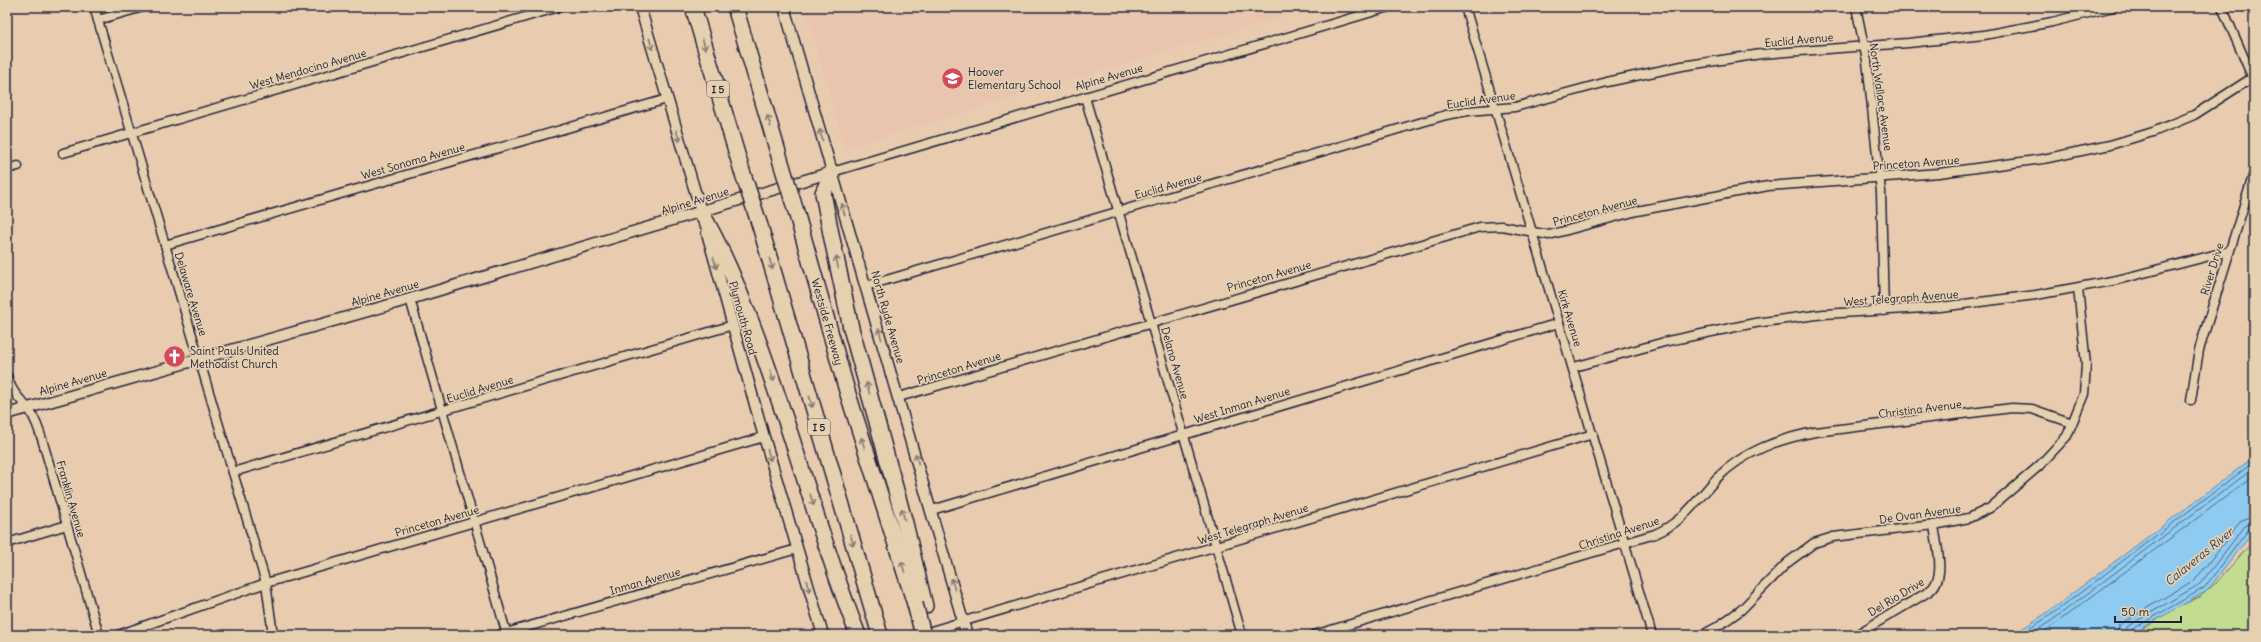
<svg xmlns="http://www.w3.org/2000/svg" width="2261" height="642" font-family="Delius,sans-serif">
  <rect width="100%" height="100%" fill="#e9ccb0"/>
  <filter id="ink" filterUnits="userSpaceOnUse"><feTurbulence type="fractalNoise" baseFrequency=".025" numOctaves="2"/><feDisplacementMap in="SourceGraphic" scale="8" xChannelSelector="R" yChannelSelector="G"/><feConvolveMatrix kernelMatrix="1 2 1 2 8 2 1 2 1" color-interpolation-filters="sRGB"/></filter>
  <g filter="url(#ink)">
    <!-- built -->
    <path fill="#e9c4af" d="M 805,7 L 1315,7 L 845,148 Z"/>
    <!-- green -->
    <path fill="#c2dc92" stroke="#727f66" d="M 2254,540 L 2254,635 L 2128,635 L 2147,627 L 2173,609 L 2200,597 L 2216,583 Z"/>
    <!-- water -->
    <path fill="#8fcbf0" stroke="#6387a8" d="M 2254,457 L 2254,531 L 2207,591 L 2130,635 L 2012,635 L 2045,614 Z"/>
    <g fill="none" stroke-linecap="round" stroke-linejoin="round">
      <!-- shore -->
      <g stroke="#4e6683" stroke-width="1">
        <path d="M 2019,635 L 2048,617 L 2254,462"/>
        <path d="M 2029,635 L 2051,621 L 2254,468"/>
        <path d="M 2040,635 L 2254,476"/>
        <path d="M 2117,635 L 2119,626 L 2125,621 L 2196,579 L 2240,522 L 2246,518 L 2254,516"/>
        <path d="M 2123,635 L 2128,626 L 2200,584 L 2245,526 L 2254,522"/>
        <path d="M 2128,635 L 2131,630 L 2204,588 L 2249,529 L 2254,527"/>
      </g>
      <defs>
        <g id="minor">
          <path d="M 94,7 L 266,583 L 273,635"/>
          <path d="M 1465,7 L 1652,635"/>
          <path d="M 1856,7 L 1867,61 L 1881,192 L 1884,311"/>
          <path d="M 2222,7 L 2254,81"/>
          <path d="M 98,20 L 143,7"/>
          <path d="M 1085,97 L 1242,635"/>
          <path d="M 63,153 L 559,7"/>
          <path d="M 7,169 L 18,166"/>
          <path d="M 832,172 L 1389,7"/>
          <path d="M 165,245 L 667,99"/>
          <path d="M 866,286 L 1446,115 L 1468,111 L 1515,107 L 1607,82 L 1682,66 L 1761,54 L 1908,43 L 1984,35 L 2052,22 L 2113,7"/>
          <path d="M 410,299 L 507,635"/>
          <path d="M 1574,367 L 1668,341 L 1755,323 L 1824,314 L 1940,307 L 2036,295 L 2117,280 L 2229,251"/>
          <path d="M 7,376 C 12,392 17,396 27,407 C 35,416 38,428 42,439 L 99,635"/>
          <path d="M 899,397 L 1480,227 L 1502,226 L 1549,235 L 1637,211 L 1768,186 L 1939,173 L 2043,159 L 2110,145 L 2153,132 L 2194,115 L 2252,78"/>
          <path d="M 2191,400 L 2199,350 L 2254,173"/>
          <path d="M 233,472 L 733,325"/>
          <path d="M 932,510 L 1559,323"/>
          <path d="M 7,543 L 67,525"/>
          <path d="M 921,634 L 1593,434"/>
          <path d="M 118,635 L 266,583 L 764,437"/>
          <path d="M 499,635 L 797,549"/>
          <path d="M 1314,635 L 1655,534 C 1683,522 1697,500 1717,478 C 1744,451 1779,439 1815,432 L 2012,408 L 2032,409 L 2072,423"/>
          <path d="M 1702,635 L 1717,627 L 1741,610 L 1787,563 L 1814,543 L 1833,537 L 1934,525 L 1969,518 L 1990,508 L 2039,466 L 2067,436 L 2084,394 L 2086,365 L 2078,288"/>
          <path d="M 1856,635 L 1928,592 C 1948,579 1936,545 1934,525"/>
        </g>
        <g id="tertiary">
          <path d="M 640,7 L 703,218"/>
          <path d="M 784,7 L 967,635"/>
          <path d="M 707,233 L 764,437 L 823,635"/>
          <path d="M 7,414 L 410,299 L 832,172"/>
        </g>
        <g id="motorway">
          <path d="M 693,7 L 742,171"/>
          <path d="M 735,7 L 780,159"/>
          <path d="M 832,172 L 823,193 L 832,239 L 851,328 L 905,523 L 925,606"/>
          <path d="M 701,212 C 721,246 736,282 750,319 C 791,423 817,531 858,635"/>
          <path id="s1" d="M 797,215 L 847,391 L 915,604"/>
          <path d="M 760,226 L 880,635"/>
        </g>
      </defs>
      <!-- minor casing -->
      <use href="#minor" stroke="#22223b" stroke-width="11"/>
      <!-- tertiary casing -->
      <use href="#tertiary" stroke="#22223b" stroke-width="13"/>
      <!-- motorway casing -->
      <use href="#motorway" stroke="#22223b" stroke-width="18"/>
      <!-- minor -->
      <use href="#minor" stroke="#e5d0af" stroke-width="8"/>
      <!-- tertiary -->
      <use href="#tertiary" stroke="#e5d0af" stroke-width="10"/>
      <!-- motorway -->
      <use href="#motorway" stroke="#e5d0af" stroke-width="15"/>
      <defs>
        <g id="motorway-bridge">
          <path d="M 780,159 L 797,215"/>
          <path d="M 742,171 L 760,226"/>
          <path d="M 915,604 L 923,635"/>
        </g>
      </defs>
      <!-- motorway-bridge casing -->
      <use href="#motorway-bridge" stroke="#22223b" stroke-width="18" stroke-linecap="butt"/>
      <!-- motorway-bridge -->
      <use href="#motorway-bridge" stroke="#e5d0af" stroke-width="15"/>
    </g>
    <!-- one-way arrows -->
    <defs><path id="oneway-shaft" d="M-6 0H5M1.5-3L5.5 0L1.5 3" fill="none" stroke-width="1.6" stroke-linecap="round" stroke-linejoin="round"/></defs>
    <g stroke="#847975">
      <use href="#oneway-shaft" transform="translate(651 44) rotate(74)"/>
      <use href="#oneway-shaft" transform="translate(704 44) rotate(74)"/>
      <use href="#oneway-shaft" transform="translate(769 121) rotate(-106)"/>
      <use href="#oneway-shaft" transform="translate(821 135) rotate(-106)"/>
      <use href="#oneway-shaft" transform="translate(678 136) rotate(73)"/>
      <use href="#oneway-shaft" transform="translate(843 209) rotate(-107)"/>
      <use href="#oneway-shaft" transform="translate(837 262) rotate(-102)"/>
      <use href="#oneway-shaft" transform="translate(715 263) rotate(74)"/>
      <use href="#oneway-shaft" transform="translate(771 264) rotate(74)"/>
      <use href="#oneway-shaft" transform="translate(880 334) rotate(-106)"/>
      <use href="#oneway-shaft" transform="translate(772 376) rotate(71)"/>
      <use href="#oneway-shaft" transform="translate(868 388) rotate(-105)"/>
      <use href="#oneway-shaft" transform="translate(811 402) rotate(74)"/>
      <use href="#oneway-shaft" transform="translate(863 443) rotate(-108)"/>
      <use href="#oneway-shaft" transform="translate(769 455) rotate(74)"/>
      <use href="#oneway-shaft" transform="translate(917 459) rotate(-106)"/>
      <use href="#oneway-shaft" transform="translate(812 500) rotate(72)"/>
      <use href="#oneway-shaft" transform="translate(903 514) rotate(-105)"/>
      <use href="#oneway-shaft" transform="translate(852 540) rotate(74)"/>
      <use href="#oneway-shaft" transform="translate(903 567) rotate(-108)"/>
      <use href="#oneway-shaft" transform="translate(953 584) rotate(-106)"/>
      <use href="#oneway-shaft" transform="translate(808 586) rotate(73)"/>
    </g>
  </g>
  <!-- icons -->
  <defs>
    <symbol id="school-disc" viewBox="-11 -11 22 22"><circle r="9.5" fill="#d1495b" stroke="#e5d0af"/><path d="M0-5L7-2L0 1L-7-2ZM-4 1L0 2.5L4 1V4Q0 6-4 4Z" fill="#fff"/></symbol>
    <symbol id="church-disc" viewBox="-11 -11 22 22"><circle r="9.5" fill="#d1495b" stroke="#e5d0af"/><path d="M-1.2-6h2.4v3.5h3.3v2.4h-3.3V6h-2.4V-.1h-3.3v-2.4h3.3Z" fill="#fff"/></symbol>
  </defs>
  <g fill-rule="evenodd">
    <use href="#school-disc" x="940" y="66" width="25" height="25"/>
    <use href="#church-disc" x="162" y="344" width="25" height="25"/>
  </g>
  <g text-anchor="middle" stroke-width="3.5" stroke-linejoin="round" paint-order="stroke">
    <!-- shield labels -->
    <g fill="#e5d0af" stroke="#5c565e" stroke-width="1">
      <rect x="707" y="81" width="22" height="16" rx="3"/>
      <rect x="808" y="419" width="22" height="16" rx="3"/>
    </g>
    <g font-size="10" font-weight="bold" fill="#22223b">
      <text x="718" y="93">I 5</text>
      <text x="819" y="431">I 5</text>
    </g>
    <!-- street labels -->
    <g font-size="11" fill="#22223b" stroke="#e5d0af">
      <text transform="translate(1799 40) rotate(-5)" y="4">Euclid Avenue</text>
      <text transform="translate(308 69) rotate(-16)" y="4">West Mendocino Avenue</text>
      <text transform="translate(1109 77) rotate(-16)" y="4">Alpine Avenue</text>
      <text transform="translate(1881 97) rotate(82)" y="4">North Wallace Avenue</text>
      <text transform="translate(1481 100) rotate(-8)" y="4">Euclid Avenue</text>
      <text transform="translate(413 161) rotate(-16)" y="4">West Sonoma Avenue</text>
      <text transform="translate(1916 163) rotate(-4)" y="4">Princeton Avenue</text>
      <text transform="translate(1168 186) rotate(-16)" y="4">Euclid Avenue</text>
      <text transform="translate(695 201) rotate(-17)" y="4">Alpine Avenue</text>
      <text transform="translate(1595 211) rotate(-15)" y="4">Princeton Avenue</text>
      <text transform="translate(2212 269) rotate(-73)" y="4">River Drive</text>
      <text transform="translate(1269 276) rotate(-16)" y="4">Princeton Avenue</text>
      <text transform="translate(385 293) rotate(-16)" y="4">Alpine Avenue</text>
      <text transform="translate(191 294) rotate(73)" y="4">Delaware Avenue</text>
      <text transform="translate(1901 298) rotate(-4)" y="4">West Telegraph Avenue</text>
      <text transform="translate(888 317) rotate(74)" y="4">North Ryde Avenue</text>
      <text transform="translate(743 318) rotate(74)" y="4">Plymouth Road</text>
      <text transform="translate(1570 318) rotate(73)" y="4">Kirk Avenue</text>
      <text dy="4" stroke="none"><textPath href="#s1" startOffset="111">Westside Freeway</textPath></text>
      <text transform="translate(1175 363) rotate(74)" y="4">Delano Avenue</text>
      <text transform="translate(959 368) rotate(-17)" y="4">Princeton Avenue</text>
      <text transform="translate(73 382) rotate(-16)" y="4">Alpine Avenue</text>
      <text transform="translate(480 389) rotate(-17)" y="4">Euclid Avenue</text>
      <text transform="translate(1242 405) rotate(-17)" y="4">West Inman Avenue</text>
      <text transform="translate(1920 409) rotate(-7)" y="4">Christina Avenue</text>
      <text transform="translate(71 499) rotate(74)" y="4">Franklin Avenue</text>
      <text transform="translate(1920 514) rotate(-8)" y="4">De Ovan Avenue</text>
      <text transform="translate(437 521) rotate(-16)" y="4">Princeton Avenue</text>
      <text transform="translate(1253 524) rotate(-17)" y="4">West Telegraph Avenue</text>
      <text transform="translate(1619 533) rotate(-18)" y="4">Christina Avenue</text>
      <text transform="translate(645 581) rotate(-16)" y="4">Inman Avenue</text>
      <text transform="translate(1896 597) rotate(-31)" y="4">Del Rio Drive</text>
    </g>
    <!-- poi labels -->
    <g font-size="11" fill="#22223b" stroke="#e5d0af" text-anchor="start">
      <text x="968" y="76">Hoover<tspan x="968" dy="13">Elementary School</tspan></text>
      <text x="190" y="355">Saint Pauls United<tspan x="190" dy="13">Methodist Church</tspan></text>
    </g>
    <!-- water labels -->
    <g font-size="12" font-style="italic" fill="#323b56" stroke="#e5d0af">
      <text transform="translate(2199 557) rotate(-39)" y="4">Calaveras River</text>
    </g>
  </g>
  <!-- margin -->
  <rect width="2261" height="642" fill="none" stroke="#e5d0af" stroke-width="24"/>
  <rect x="12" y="12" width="2237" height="618" fill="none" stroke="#22223b" stroke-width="1.5" filter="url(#ink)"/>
  <!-- scale -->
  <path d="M2115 616v6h66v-6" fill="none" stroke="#22223b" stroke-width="2"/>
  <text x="2121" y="616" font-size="12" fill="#22223b" stroke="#e5d0af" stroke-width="3" paint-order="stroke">50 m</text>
</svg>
